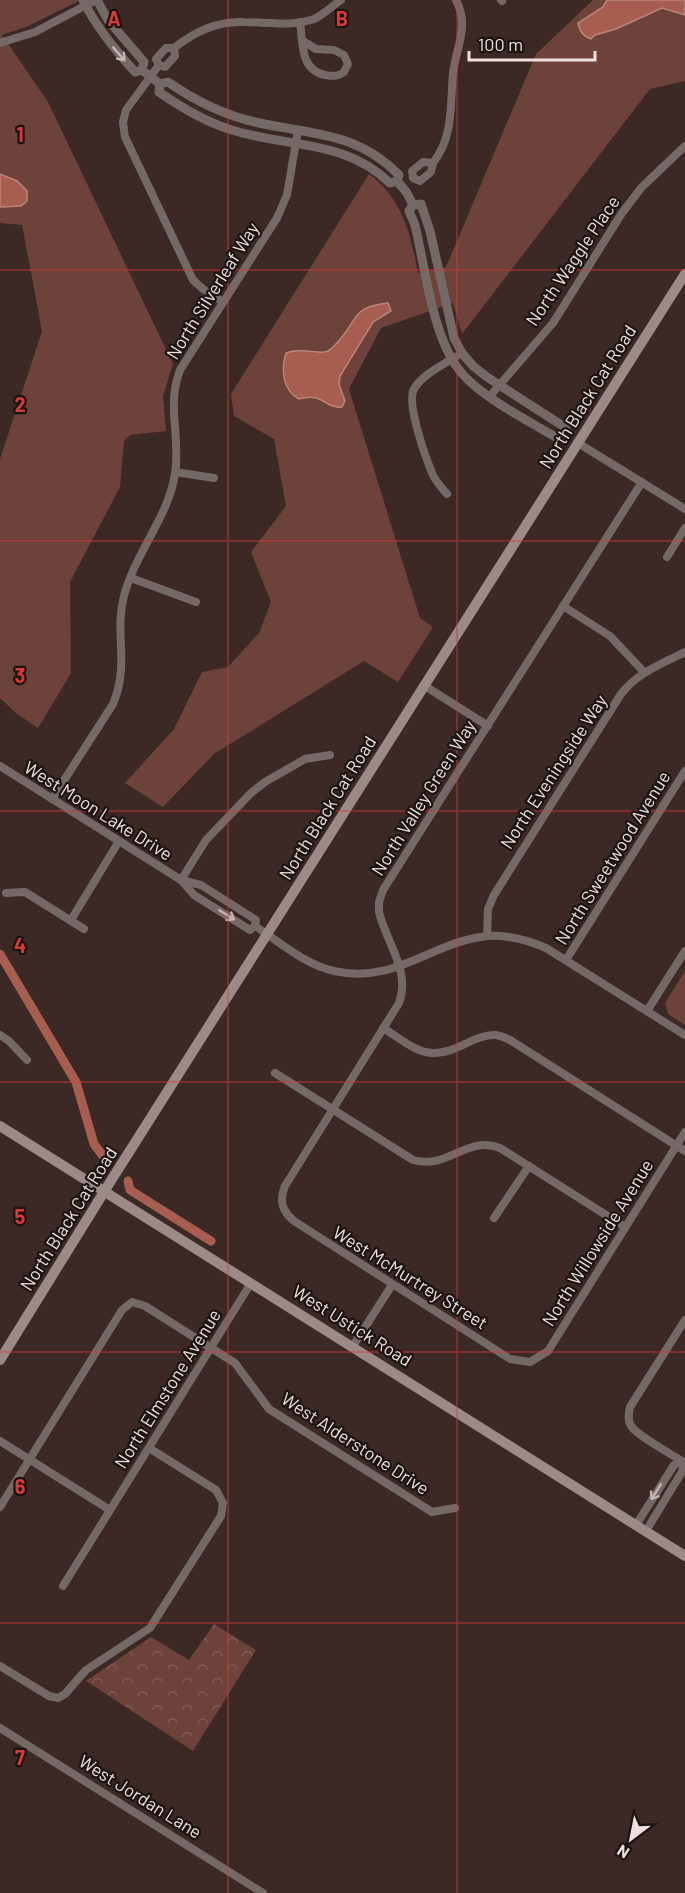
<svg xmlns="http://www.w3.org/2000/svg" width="685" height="1893" font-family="Barlow,sans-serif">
  <defs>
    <pattern id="park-crowns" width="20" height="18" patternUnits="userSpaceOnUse" patternTransform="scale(1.5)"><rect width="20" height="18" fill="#6c423a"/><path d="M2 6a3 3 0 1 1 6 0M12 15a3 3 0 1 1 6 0" fill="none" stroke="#815d56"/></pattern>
  </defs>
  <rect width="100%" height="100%" fill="#3c2824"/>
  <!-- grass -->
  <g fill="#6c423a">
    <path d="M 0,0 L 81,0 L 26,27 L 2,35 L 48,102 L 173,364 L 163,396 L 166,431 L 130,435 L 124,441 L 120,487 L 70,582 L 71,673 L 38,728 L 17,714 L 0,698 L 0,459 L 42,331 L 22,225 L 0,223 Z"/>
    <path d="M 593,0 L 685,0 L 685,81 L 650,89 L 462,334 L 453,303 L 381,328 L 349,389 L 420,618 L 433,627 L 398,682 L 364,661 L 214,754 L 163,807 L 125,783 L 174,729 L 202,672 L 228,667 L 259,633 L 271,602 L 251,552 L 286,506 L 274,439 L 234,416 L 231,394 L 369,174 C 404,201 410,233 418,273 L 446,267 L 536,54 Z"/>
    <path d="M 685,971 L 685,1025 L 668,1014 L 665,1003 Z"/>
  </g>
  <!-- park -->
  <path fill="url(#park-crowns)" d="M 214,1624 L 256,1650 L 193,1751 L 86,1681 L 151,1637 L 189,1660 Z"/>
  <!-- water -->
  <g fill="#a75e51" stroke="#bc857b" stroke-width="1.5">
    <path d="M 607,0 L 685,0 L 685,15 L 662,8 L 616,29 L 595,35 L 591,39 C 583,36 580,32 578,23 L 603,7 Z"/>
    <path d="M 0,174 L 17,181 L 27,191 L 27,201 L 21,206 L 0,207 Z"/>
    <path d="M 388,303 L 391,311 L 373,322 L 340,376 L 339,384 L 345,401 L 342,407 C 324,409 324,392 299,399 C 282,390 281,369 286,353 C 303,346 319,356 328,351 C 333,348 338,342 342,337 C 359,315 355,307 388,303 Z"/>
  </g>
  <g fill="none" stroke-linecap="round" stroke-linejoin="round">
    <!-- canal -->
    <g stroke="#a75e51" stroke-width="9">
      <path d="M 0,954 L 76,1082 L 94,1144 L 106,1160"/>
      <path d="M 128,1181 L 130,1190 L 211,1241"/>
    </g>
    <!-- minor -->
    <g stroke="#746967" stroke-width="8">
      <path d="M 501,0 L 502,1"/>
      <path d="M 300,22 C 303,43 300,70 325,75 C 333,76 338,77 344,72 L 348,64 L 344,55 L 334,50 L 316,49 L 303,41"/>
      <path d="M 0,43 L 35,32 L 96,0"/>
      <path d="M 174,48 C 194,32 218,21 243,22 C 267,22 291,27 314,19 C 323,15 332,6 341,0"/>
      <path d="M 159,65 L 165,67 L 175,56 L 174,48 L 166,48 L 156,59 L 159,65 L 126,110 L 123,122 L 125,137 L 193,280 L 203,289 L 223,302"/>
      <path d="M 423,162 L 433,163 L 431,172 L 420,181 L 413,178 L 412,171 Z"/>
      <path d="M 433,163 C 454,136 450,105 453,73 C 456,47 470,26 456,0"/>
      <path d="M 490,396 L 553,323 L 622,213 L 641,188 L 685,146"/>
      <path d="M 578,443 L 685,509"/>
      <path d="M 175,472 L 214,478"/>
      <path d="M 642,482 L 383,890 L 379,902 L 379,912 C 386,942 411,971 399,1003 L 285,1186 C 279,1201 282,1211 294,1221 L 510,1359 L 530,1362 L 548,1351 L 685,1132"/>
      <path d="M 447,494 C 442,488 436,482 433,475 C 426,459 406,403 414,389 C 423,373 447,363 462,353"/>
      <path d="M 667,557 L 685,528"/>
      <path d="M 131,578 L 196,602"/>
      <path d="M 563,606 L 610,636 L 644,672"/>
      <path d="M 425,686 L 488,726"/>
      <path d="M 0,766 L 181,880 L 194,895 L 250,930 L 255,926 L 256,920 L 201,885 L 181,880"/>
      <path d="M 52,799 L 113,704 C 130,664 114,633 124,596 C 135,553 168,518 175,474 C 181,436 166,407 180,370 L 277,218 L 287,195 L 298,130"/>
      <path d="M 181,880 L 206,840 L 251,793 L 265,782 L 305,759 L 330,755"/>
      <path d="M 6,893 L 25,892 L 84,929"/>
      <path d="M 71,920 L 119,841"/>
      <path d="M 255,926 C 280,942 305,965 334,971 C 396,985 432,941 488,936 C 508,935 528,940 546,948 L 685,1035"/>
      <path d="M 487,936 L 488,909 L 494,895 L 621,694 C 637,673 661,664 685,652"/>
      <path d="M 566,960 L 685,771"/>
      <path d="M 647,1011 L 685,951"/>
      <path d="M 383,1028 C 398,1037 416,1053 433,1053 C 456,1054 474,1034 496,1035 C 501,1036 506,1038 510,1040 L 685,1151"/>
      <path d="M 0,1035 L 9,1041 L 27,1060"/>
      <path d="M 275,1073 L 413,1160 C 449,1170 466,1135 500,1148 L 625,1227"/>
      <path d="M 494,1218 L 529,1166"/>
      <path d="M 685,1320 L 630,1407 C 629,1413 627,1420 631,1426 C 640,1438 672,1454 685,1463"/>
      <path d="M 353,1346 L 392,1285"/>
      <path d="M 0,1441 L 110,1510"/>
      <path d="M 0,1507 L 122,1310 L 132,1302 L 145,1306 L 235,1363 L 269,1409 L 432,1512 L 455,1508"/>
      <path d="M 636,1525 L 674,1465 L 682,1461 L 683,1470 L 646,1531"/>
      <path d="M 63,1586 L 251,1283"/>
      <path d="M 0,1666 L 49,1696 L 58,1698 L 65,1694 L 86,1670 L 150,1628 L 221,1516 L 223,1503 L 216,1490 L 149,1448"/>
      <path d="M 0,1728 L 263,1893"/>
    </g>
    <!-- tertiary -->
    <g stroke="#746967" stroke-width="9">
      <path d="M 83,0 C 96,27 115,50 135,72 L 142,70 L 144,62 L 108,20 L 97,0"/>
      <path d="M 142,70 L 160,84"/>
      <path d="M 168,82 C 194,100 224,115 255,122 C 311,135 356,131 399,175 L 397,181 L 390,183 C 345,139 288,148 232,130 C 205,122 182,108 159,92 L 160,84 Z"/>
      <path d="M 397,181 L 407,193 L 413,205"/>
      <path d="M 421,204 L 430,231 L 454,338 L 462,353 L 473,366 L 487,377 L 566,428 L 565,435 L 559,439 C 529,421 476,395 457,367 C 432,332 425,267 415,225 L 409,211 L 413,205 Z"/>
    </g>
    <!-- secondary -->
    <g stroke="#9b8a87" stroke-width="10">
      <path d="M 0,1126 L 685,1556"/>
      <path d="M 0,1360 L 112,1179 L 685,274"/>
    </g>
  </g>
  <!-- one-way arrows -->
  <defs><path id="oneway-shaft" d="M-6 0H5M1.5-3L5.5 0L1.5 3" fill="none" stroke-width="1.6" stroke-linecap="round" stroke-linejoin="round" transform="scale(1.5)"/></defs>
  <g stroke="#c3b6b4">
    <use href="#oneway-shaft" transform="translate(119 54) rotate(49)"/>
    <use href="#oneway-shaft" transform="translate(227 915) rotate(32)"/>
    <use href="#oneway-shaft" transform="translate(656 1492) rotate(122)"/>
  </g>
  <!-- grid -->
  <path fill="none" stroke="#d83a3a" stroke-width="1.5" stroke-opacity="0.55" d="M 228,0 L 228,1893M 457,0 L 457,1893M 0,270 L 685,270M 0,541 L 685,541M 0,811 L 685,811M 0,1082 L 685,1082M 0,1352 L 685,1352M 0,1623 L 685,1623"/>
  <g text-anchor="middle" stroke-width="4.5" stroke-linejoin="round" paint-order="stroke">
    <!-- street labels -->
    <g font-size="18" fill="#eee0de" stroke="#1c1412">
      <text transform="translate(573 261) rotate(-56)" y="6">North Waggle Place</text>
      <text transform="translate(213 291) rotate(-58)" y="6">North Silverleaf Way</text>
      <text transform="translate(588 397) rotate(-58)" y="6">North Black Cat Road</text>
      <text transform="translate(554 772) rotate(-57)" y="6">North Eveningside Way</text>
      <text transform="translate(424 798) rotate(-58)" y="6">North Valley Green Way</text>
      <text transform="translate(328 808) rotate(-58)" y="6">North Black Cat Road</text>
      <text transform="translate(98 811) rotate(32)" y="6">West Moon Lake Drive</text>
      <text transform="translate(613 858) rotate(-58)" y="6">North Sweetwood Avenue</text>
      <text transform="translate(69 1219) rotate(-58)" y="6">North Black Cat Road</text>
      <text transform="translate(598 1243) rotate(-58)" y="6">North Willowside Avenue</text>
      <text transform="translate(410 1278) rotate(32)" y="6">West McMurtrey Street</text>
      <text transform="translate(352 1326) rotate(32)" y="6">West Ustick Road</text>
      <text transform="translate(168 1389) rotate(-58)" y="6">North Elmstone Avenue</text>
      <text transform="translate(355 1444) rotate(33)" y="6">West Alderstone Drive</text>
      <text transform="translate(140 1797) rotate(32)" y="6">West Jordan Lane</text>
    </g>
  </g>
  <g font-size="20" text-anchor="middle" font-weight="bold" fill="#d83a3a" stroke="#1c1412" stroke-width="4.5" stroke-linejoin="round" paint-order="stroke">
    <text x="114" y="26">A</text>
    <text x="342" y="26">B</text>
    <text x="20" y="142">1</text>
    <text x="20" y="412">2</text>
    <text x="20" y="683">3</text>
    <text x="20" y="953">4</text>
    <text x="20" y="1224">5</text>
    <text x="20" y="1494">6</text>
    <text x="20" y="1765">7</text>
  </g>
  <!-- north arrow -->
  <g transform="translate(631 1839) rotate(212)" stroke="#1c1412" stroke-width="4.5" paint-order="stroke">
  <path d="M0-4.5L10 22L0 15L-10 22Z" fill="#eee0de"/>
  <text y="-9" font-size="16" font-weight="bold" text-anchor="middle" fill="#eee0de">N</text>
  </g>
  <!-- scale -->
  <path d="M469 51v9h126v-9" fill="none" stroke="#eee0de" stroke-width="3"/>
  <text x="478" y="51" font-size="18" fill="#eee0de" stroke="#1c1412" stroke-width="4.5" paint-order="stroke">100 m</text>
</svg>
